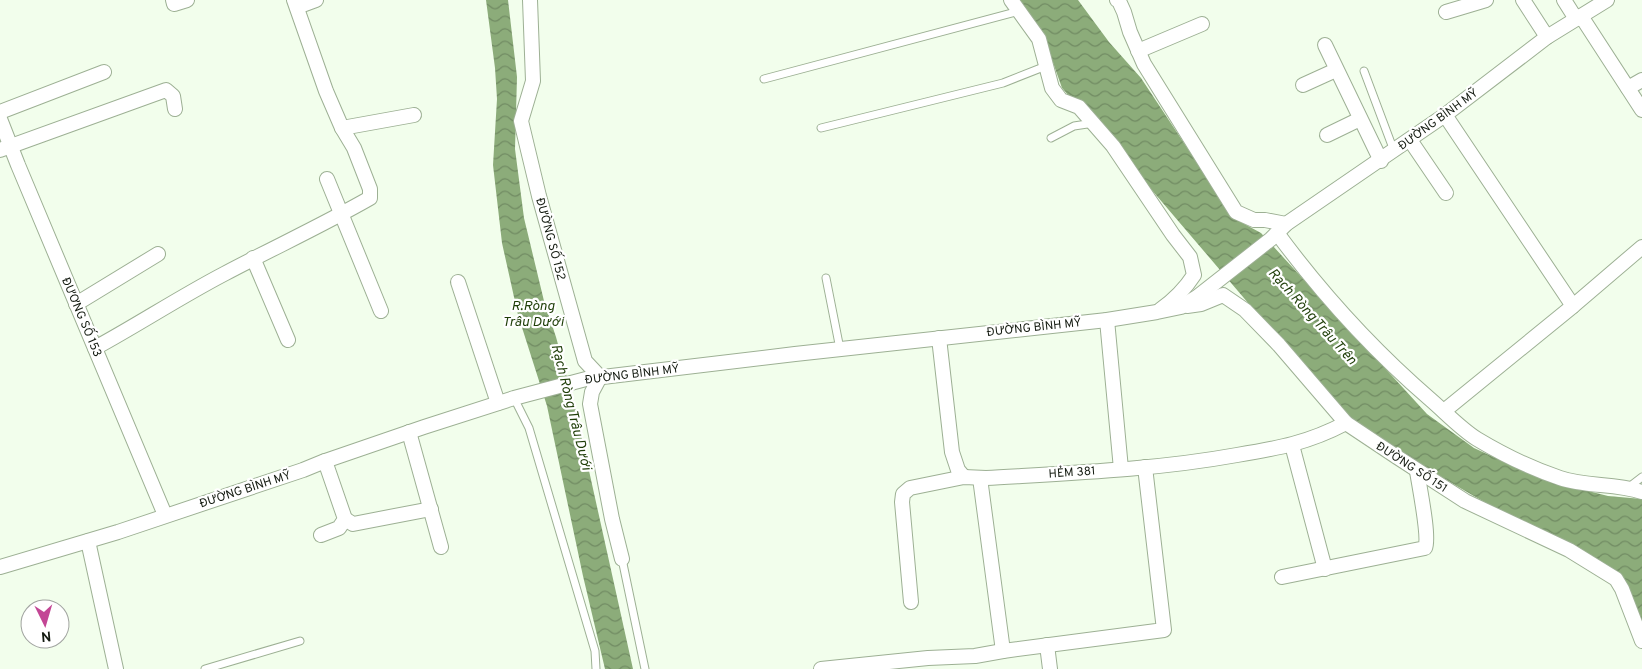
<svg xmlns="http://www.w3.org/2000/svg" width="1642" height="669" font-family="Overpass,sans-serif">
  <defs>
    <pattern id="water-waves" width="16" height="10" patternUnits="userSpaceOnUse" patternTransform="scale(1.25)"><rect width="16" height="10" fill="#8cac7a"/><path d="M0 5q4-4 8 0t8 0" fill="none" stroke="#718b63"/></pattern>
  </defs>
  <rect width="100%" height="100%" fill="#f2feec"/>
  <!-- water -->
  <g fill="url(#water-waves)">
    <path d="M 486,0 L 508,0 L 517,77 L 515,149 L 524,218 L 544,301 L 556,337 L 574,403 L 633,669 L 605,669 L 583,576 L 547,406 L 518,315 L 502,243 L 493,165 L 497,99 L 495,68 Z"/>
    <path d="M 1016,0 L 1078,0 L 1109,42 L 1141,78 L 1225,205 L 1237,220 L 1261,233 L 1427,414 L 1474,448 L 1541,479 L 1608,496 L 1642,499 L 1642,633 L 1622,579 C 1527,526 1431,475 1342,413 L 1133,168 L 1062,88 L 1051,57 Z"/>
  </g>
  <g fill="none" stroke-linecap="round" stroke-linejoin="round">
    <defs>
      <g id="lane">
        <path d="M 1364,71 L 1394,151"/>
        <path d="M 764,79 L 1019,11"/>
        <path d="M 821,128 L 1003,83 L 1046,66"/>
        <path d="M 1051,138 L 1074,126 L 1094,123"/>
        <path d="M 826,278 L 840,349"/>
        <path d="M 514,398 L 529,428 L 595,651 L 596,669"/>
        <path d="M 1629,487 L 1642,477"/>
        <path d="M 622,559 L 645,669"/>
        <path d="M 205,669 L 300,641"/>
      </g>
      <g id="street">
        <path d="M 173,0 L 174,4 L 187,0"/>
        <path d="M 530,0 L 533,81 L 521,121 L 539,196 L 585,361 L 600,377 L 592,392 L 590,404 L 612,519 L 622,559"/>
        <path d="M 1011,0 L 1039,39 L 1052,88 L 1061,100 L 1079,107 L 1113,146 L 1173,235 L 1190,257 L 1194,275 C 1185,289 1174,300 1160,310"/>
        <path d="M 1117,0 L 1119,1 L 1124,12 L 1130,32 L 1144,64 L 1236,212 L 1254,220 L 1265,220 L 1286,224"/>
        <path d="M 1523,0 L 1547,37"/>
        <path d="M 1564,0 L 1576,19"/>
        <path d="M 297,7 L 316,0"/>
        <path d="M 1446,12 L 1486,0"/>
        <path d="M 1581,16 L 1642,110"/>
        <path d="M 1325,45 L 1381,161"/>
        <path d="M 1138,51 L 1202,24"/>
        <path d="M 1303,85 L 1336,70"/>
        <path d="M 1628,88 L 1642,80"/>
        <path d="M 0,112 L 104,72"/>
        <path d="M 1445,115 L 1573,306"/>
        <path d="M 0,119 L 18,165 L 165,515"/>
        <path d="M 342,128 L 414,115"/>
        <path d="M 1327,135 L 1360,119"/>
        <path d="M 1410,140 L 1446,193"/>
        <path d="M 0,150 L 166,90 L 173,96 L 175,109"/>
        <path d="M 327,179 L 381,311"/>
        <path d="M 1277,233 C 1322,294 1373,350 1431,400 C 1446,413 1461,429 1477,439 C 1502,454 1533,469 1560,478 C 1586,487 1615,483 1642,492"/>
        <path d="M 253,258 L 288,340"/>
        <path d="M 458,282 L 498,403"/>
        <path d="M 76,304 L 158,254"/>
        <path d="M 1187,306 L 1201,304 L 1223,295 L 1245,310 L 1279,345 L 1346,423 L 1397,457 L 1465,501 L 1569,550 L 1616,579 L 1622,589 L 1642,641"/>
        <path d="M 1107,320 L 1121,469"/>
        <path d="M 939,338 L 952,452 L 958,470 L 964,477"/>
        <path d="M 95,348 C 139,324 180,297 224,274 C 273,248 323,225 370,198 L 370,189 L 354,148 L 342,128 L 326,91 L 294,0"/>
        <path d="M 1444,411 L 1573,306 L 1642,247"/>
        <path d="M 409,432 L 441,547"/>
        <path d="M 1292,445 L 1325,569"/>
        <path d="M 980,478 L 1003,651"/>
        <path d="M 345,519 L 353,524 L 431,509"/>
        <path d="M 321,535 L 339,528 L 345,519 L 325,461"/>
        <path d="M 88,541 L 116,669"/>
        <path d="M 0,567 L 118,532 L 303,470 L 325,461 L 424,427 L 514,398 L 586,379 L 795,354 L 1107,320 L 1157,312 L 1181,307 L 1197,297 L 1271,239 L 1286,224 L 1445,115 L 1547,37 L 1607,0"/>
        <path d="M 1282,577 L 1425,548 C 1430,538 1419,485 1417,471"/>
        <path d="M 911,602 L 902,502 L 903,494 L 910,488 L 964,477 L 986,478 C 1070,473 1154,470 1237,455 C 1279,448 1308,443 1346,423"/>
        <path d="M 1047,645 L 1050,669"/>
        <path d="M 821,669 L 928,658 L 975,656 L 1003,651 L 1164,630 L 1145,467"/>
      </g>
    </defs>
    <!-- lane casing -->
    <use href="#lane" stroke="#9db094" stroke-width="9"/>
    <!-- street casing -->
    <use href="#street" stroke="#9db094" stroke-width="16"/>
    <!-- lane -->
    <use href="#lane" stroke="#fff" stroke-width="7"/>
    <!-- street -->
    <use href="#street" stroke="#fff" stroke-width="14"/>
  </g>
  <g text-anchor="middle" stroke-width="4.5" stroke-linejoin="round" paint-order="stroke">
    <!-- street labels -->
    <g font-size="12" fill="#141b11" stroke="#fff">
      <text transform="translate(1438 119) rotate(-36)" y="4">ĐƯỜNG BÌNH MỸ</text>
      <text transform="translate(551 239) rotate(75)" y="4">ĐƯỜNG SỐ 152</text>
      <text transform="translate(82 317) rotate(67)" y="4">ĐƯƠNG SỐ 153</text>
      <text transform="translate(1034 327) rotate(-6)" y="4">ĐƯỜNG BÌNH MỸ</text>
      <text transform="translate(632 374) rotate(-7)" y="4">ĐƯỜNG BÌNH MỸ</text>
      <text transform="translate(1412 467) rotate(33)" y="4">ĐƯỜNG SỐ 151</text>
      <text transform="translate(1072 472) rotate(-4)" y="4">HẺM 381</text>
      <text transform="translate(245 489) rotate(-18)" y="4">ĐƯỜNG BÌNH MỸ</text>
    </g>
    <!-- water labels -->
    <g font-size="14" font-style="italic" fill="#1f3e08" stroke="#fff">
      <text x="533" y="310">R.Ròng<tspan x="533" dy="16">Trâu Dưới</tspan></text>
      <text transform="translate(1313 316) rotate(48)" y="5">Rạch Ròng Trâu Trên</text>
      <text transform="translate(572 407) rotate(76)" y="5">Rạch Ròng Trâu Dưới</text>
    </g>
  </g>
  <!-- north arrow -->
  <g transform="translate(45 624) rotate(175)"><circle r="24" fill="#ffffff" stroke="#a1a4a0"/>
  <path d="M0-4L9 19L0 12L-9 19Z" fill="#c34695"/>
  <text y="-8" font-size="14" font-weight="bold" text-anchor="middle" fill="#141b11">N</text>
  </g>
</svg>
